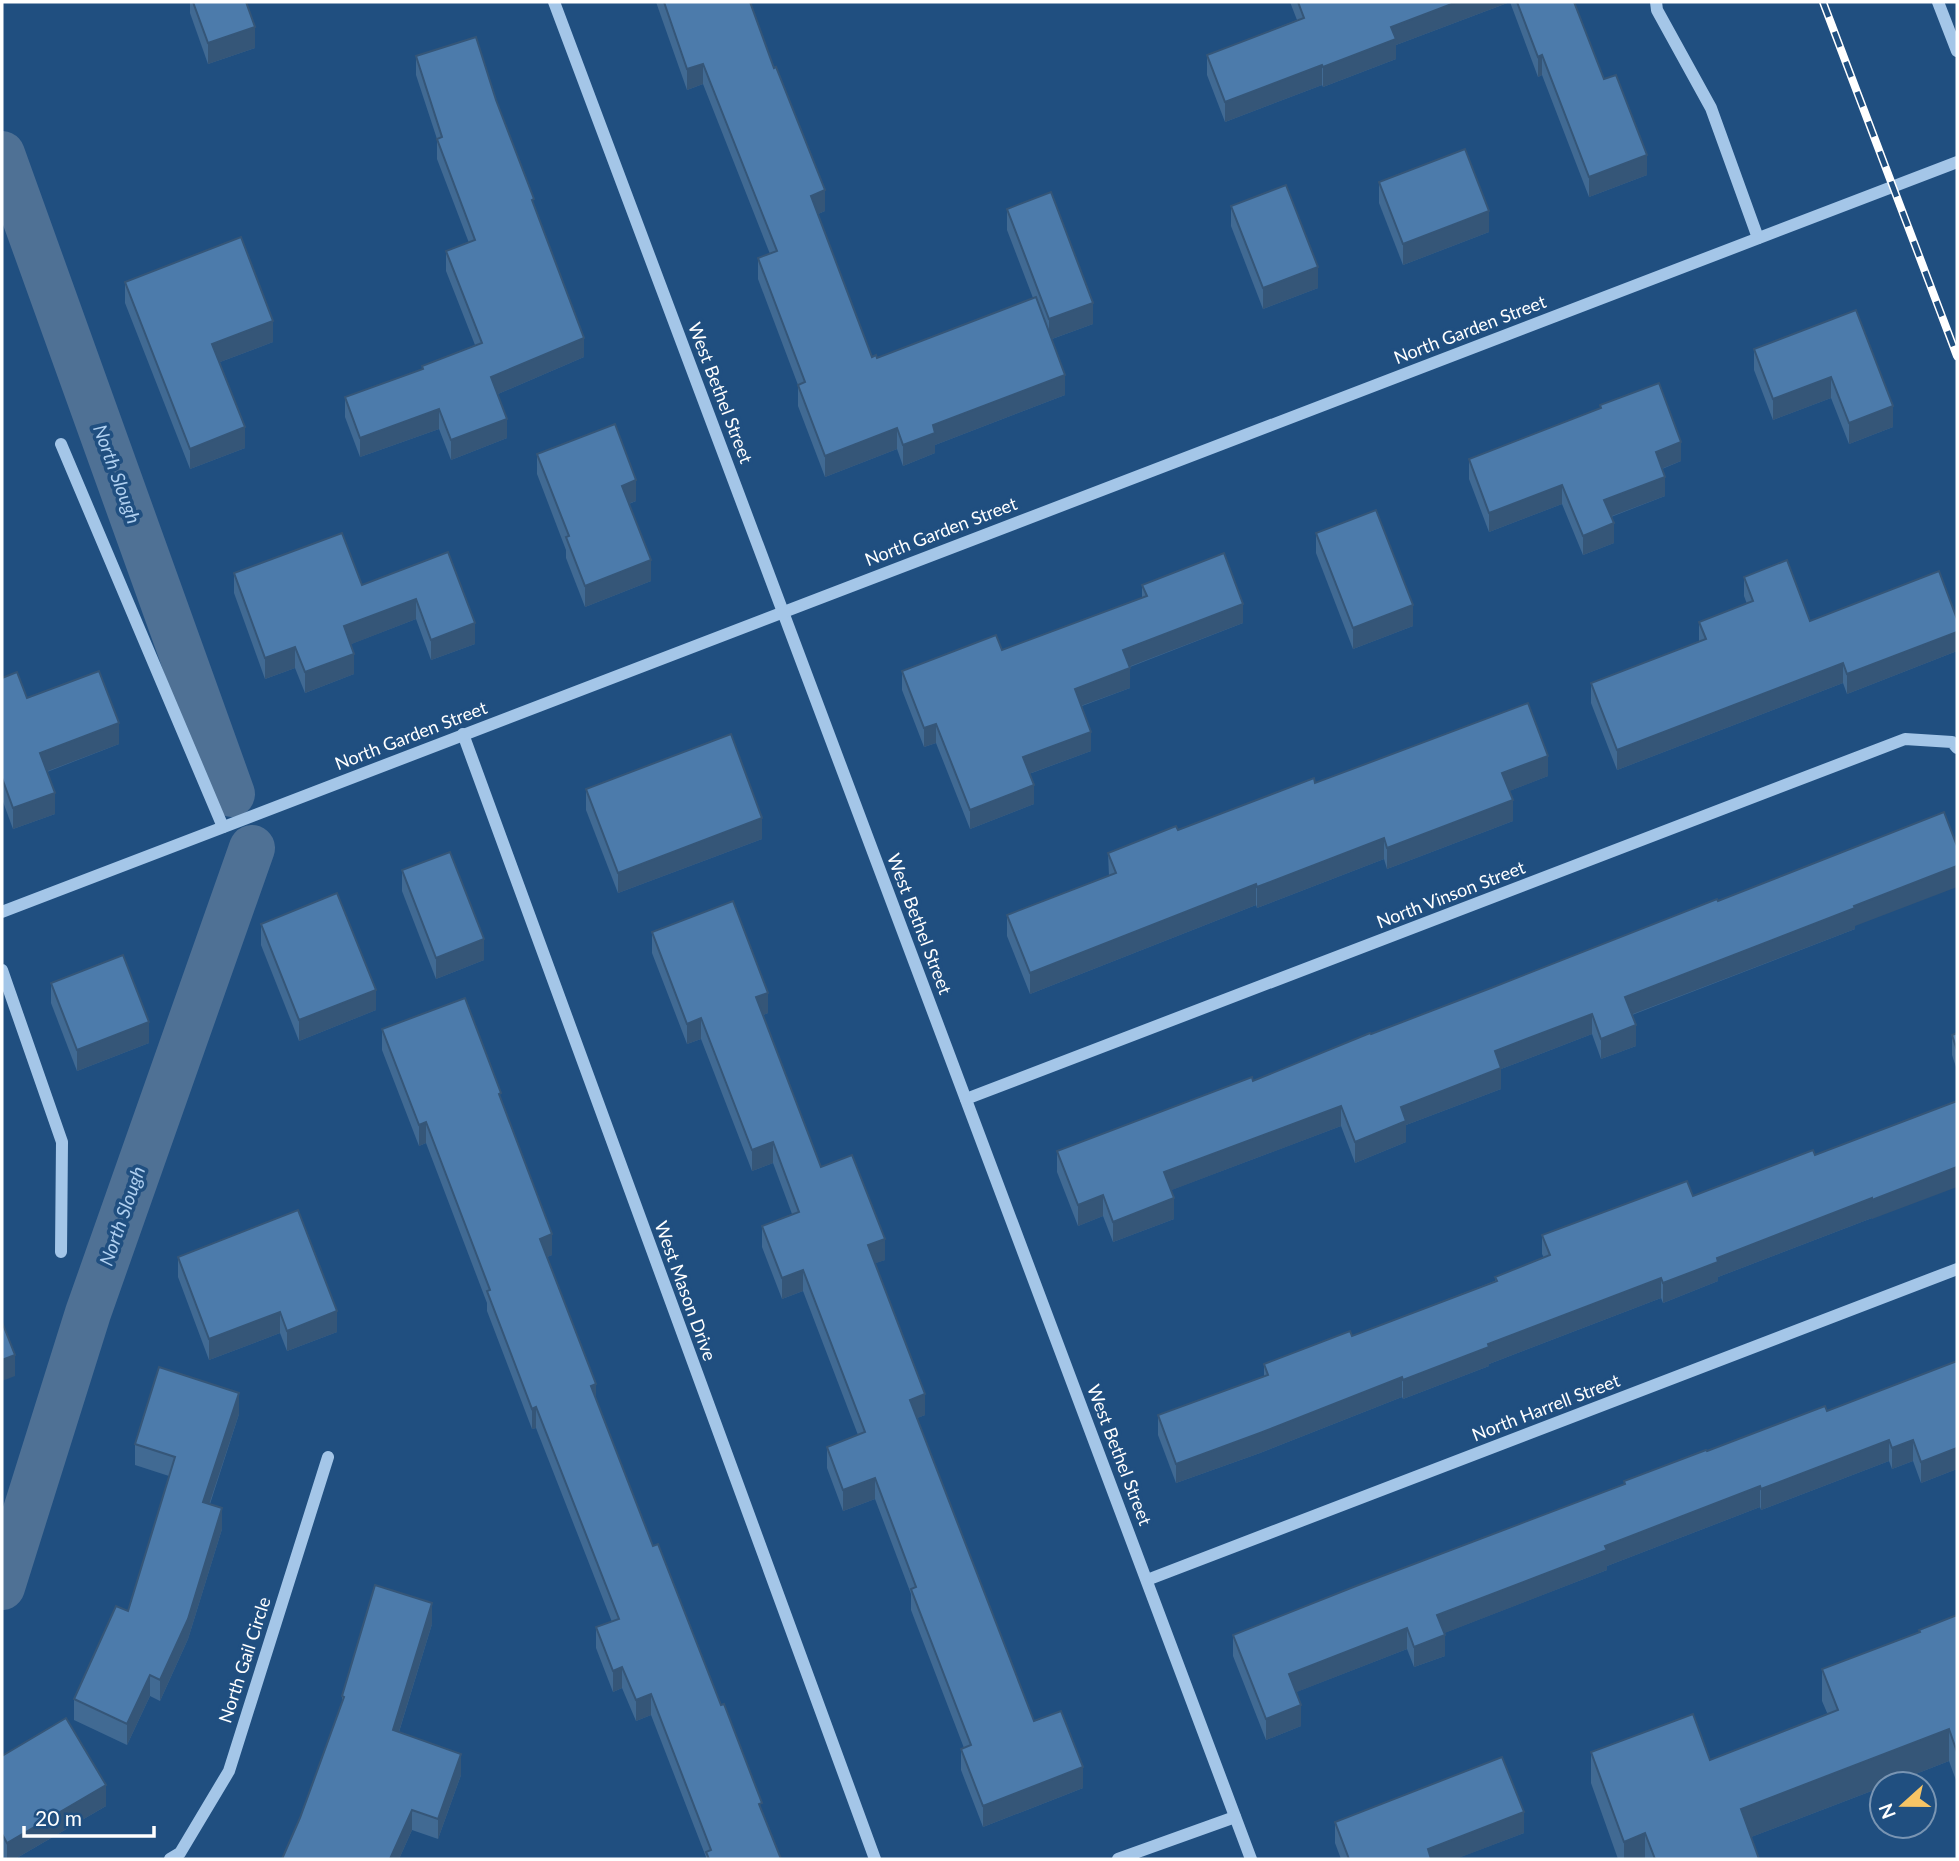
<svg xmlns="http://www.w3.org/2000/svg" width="1959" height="1861" font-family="Lato,sans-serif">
  <rect width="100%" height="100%" fill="#204f80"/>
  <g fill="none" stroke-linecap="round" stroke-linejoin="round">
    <!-- canal -->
    <g stroke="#4f7195" stroke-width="46">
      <path d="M 2,154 L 232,794"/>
      <path d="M 2,1587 L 88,1313 L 252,848"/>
    </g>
    <!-- minor -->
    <g stroke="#a4c6e8" stroke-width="12">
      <path d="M 554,2 L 1251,1859"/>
      <path d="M 1656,2 L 1657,10 L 1711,108 L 1758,238"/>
      <path d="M 1938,2 L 1957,51"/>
      <path d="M 61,444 L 223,827"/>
      <path d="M 463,734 L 875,1859"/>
      <path d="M 2,912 L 1957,162"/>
      <path d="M 2,970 L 62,1142 L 61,1252"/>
      <path d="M 966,1099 L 1905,739 L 1952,742 L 1957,748"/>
      <path d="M 1147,1580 L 1957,1269"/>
      <path d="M 170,1859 L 180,1853 L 229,1771 L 328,1457"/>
      <path d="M 1118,1859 L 1235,1817"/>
    </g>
    <defs>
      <path id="rail" d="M 1823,2 L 1957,356"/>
    </defs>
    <!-- rail casing -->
    <use href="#rail" stroke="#fff" stroke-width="8"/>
    <!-- rail -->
    <use href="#rail" stroke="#204f80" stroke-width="5" stroke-dasharray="16" stroke-linecap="butt"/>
  </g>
  <!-- wall -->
  <g fill="#416a93">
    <path d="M 190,2 L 246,2 L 255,48 L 208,64 L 190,13 Z"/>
    <path d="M 656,2 L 750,2 L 825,211 L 818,214 L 872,357 L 877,358 L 1033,298 L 1007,230 L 1007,209 L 1093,324 L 1052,339 L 1065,395 L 935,445 L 935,453 L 903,466 L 897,449 L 825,477 L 798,406 L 798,385 L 758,279 L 758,258 L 770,254 L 703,84 L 687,90 Z"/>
    <path d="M 1290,2 L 1510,2 L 1396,45 L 1396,59 L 1323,87 L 1322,85 L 1225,122 L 1207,75 L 1207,55 L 1297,20 Z"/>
    <path d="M 1510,2 L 1574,2 L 1604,79 L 1647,175 L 1589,197 L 1542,75 L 1538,77 Z"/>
    <path d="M 416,56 L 496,100 L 534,207 L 584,357 L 498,394 L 507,438 L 451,460 L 439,429 L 360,457 L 345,417 L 345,397 L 422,370 L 422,366 L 475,345 L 446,271 L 446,251 L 469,243 L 437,159 L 437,139 L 416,75 Z"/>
    <path d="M 1379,182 L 1489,232 L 1403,265 L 1379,203 Z"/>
    <path d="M 1231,206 L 1318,288 L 1263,309 L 1231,226 Z"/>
    <path d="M 125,282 L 273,342 L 220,362 L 245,448 L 190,469 L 125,303 Z"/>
    <path d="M 1856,310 L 1893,427 L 1849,444 L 1831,398 L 1773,420 L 1754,370 L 1754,349 Z"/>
    <path d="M 1600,405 L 1681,461 L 1662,469 L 1665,496 L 1611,517 L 1614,543 L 1583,555 L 1562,504 L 1489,532 L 1469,479 L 1469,459 L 1600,409 Z"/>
    <path d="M 537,454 L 636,501 L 629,504 L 651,581 L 585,607 L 566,558 L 566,550 L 537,474 Z"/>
    <path d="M 1316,533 L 1413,626 L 1353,649 L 1316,553 Z"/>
    <path d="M 448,552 L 475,644 L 431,660 L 416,619 L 351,644 L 354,674 L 305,693 L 295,668 L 265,679 L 234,593 L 234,573 L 362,585 Z"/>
    <path d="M 1744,577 L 1810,621 L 1957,619 L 1957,651 L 1847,694 L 1843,683 L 1617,770 L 1591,703 L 1591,683 L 1699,642 L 1699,622 L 1747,604 L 1744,596 Z"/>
    <path d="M 1142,585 L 1243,623 L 1130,667 L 1130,688 L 1082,706 L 1091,751 L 1029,774 L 1034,804 L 970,829 L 936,743 L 924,747 L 902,690 L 902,671 L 1002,650 L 1142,598 Z"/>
    <path d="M 2,678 L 27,698 L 119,744 L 47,772 L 55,814 L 13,829 L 2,799 Z"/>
    <path d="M 1548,776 L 1509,791 L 1513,821 L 1387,869 L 1384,859 L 1257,908 L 1256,905 L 1030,994 L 1007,936 L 1007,915 L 1109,876 L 1108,853 L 1315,783 Z"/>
    <path d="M 586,789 L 762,839 L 618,893 L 586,810 Z"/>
    <path d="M 402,870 L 484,960 L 436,979 L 402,891 Z"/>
    <path d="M 1718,901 L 1855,926 L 1855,929 L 1632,1015 L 1636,1046 L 1601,1059 L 1592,1034 L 1501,1069 L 1501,1089 L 1406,1125 L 1406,1142 L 1355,1163 L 1341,1126 L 1171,1190 L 1174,1219 L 1113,1242 L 1103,1216 L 1078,1226 L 1057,1172 L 1057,1151 L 1253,1081 L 1371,1034 Z"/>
    <path d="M 261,924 L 376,1010 L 299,1041 L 261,945 Z"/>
    <path d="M 652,932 L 768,1013 L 763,1015 L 821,1167 L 885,1260 L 875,1263 L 925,1415 L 917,1418 L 1034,1721 L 1083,1788 L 983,1827 L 961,1770 L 961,1749 L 964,1748 L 911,1610 L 911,1594 L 875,1499 L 843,1511 L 827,1468 L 827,1447 L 858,1435 L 803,1291 L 782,1299 L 762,1247 L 762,1226 L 792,1214 L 773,1163 L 752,1171 L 701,1039 L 687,1044 L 652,953 Z"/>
    <path d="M 51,983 L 149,1043 L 77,1071 L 51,1003 Z"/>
    <path d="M 382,1029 L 501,1101 L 552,1255 L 547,1257 L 596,1398 L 653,1546 L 781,1859 L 706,1859 L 706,1857 L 651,1715 L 636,1721 L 622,1688 L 613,1692 L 596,1648 L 596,1627 L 612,1622 L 536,1428 L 532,1429 L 487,1311 L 487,1303 L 426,1143 L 419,1146 L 382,1050 Z"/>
    <path d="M 1957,1033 L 1957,1070 L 1952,1055 L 1952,1035 Z"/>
    <path d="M 1957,1101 L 1872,1219 L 1872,1218 L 1718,1277 L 1718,1281 L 1663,1303 L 1661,1298 L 1489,1364 L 1489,1366 L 1403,1399 L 1402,1397 L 1260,1453 L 1176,1483 L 1158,1435 L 1158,1415 L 1264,1376 L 1264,1364 L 1352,1336 L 1495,1281 L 1495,1277 L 1544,1258 L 1542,1254 L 1542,1235 L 1693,1196 L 1815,1155 Z"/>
    <path d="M 178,1257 L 337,1332 L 287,1351 L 280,1333 L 209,1360 L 178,1277 Z"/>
    <path d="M 1957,1361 L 1957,1469 L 1921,1483 L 1913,1461 L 1892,1469 L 1889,1461 L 1761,1510 L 1760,1507 L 1607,1566 L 1607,1570 L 1444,1633 L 1445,1656 L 1414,1667 L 1407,1649 L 1296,1692 L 1301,1726 L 1266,1740 L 1233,1656 L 1233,1635 L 1624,1485 L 1624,1481 L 1707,1451 L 1827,1411 Z"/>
    <path d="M 239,1414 L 210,1504 L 222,1529 L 188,1639 L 160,1701 L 150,1696 L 127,1745 L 74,1720 L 74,1699 L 128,1611 L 169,1476 L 135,1465 L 135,1444 Z"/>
    <path d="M 1957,1615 L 1957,1783 L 1949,1761 L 1890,1784 L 1882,1784 L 1882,1787 L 1751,1837 L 1759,1859 L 1618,1859 L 1591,1783 L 1591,1752 L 1710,1760 L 1828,1715 L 1822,1701 L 1822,1669 L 1919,1632 L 1919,1630 Z"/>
    <path d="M 432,1624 L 399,1732 L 461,1775 L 438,1839 L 412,1830 L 399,1859 L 282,1859 L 300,1818 L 342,1702 L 342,1696 Z"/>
    <path d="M 2,1756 L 106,1806 L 15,1859 L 4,1859 L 2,1855 Z"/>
    <path d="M 1335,1822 L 1524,1833 L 1455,1859 L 1341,1859 L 1335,1843 Z"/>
  </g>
  <!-- shaded-wall -->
  <g fill="#355678">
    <path d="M 1457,2 L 1510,2 L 1396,45 L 1396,59 L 1323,87 L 1323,67 L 1391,27 Z"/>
    <path d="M 255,27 L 255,48 L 208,64 L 208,43 Z"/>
    <path d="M 1542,55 L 1542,75 L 1538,77 L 1538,57 Z"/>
    <path d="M 703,64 L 703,84 L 687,90 L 687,69 Z"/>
    <path d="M 1322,65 L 1322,85 L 1225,122 L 1225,102 Z"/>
    <path d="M 1647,155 L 1647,175 L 1589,197 L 1589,177 Z"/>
    <path d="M 825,190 L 825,211 L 811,217 L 811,196 Z"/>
    <path d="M 1489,211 L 1489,232 L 1403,265 L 1403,244 Z"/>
    <path d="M 1318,267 L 1318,288 L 1263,309 L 1263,288 Z"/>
    <path d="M 1093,303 L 1093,324 L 1049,340 L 1049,319 Z"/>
    <path d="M 273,321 L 273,342 L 212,365 L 212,344 Z"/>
    <path d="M 584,338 L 584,357 L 491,397 L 491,377 Z"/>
    <path d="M 1065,375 L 1065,395 L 935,445 L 935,453 L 903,466 L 903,445 L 933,425 Z"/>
    <path d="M 1831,377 L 1831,398 L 1773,420 L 1773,399 Z"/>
    <path d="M 1893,406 L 1893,427 L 1849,444 L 1849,423 Z"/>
    <path d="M 439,409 L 439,429 L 360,457 L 360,438 Z"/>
    <path d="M 507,419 L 507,438 L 451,460 L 451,440 Z"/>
    <path d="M 245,427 L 245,448 L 190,469 L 190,449 Z"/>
    <path d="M 897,428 L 897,449 L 825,477 L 825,456 Z"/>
    <path d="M 1681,442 L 1681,461 L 1656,471 L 1656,452 Z"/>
    <path d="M 1665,477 L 1665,496 L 1604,519 L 1604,500 Z"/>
    <path d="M 636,480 L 636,501 L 622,506 L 622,486 Z"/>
    <path d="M 1562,485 L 1562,504 L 1489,532 L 1489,513 Z"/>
    <path d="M 1614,523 L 1614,543 L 1583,555 L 1583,536 Z"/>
    <path d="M 651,560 L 651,581 L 585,607 L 585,586 Z"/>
    <path d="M 416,599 L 416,619 L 344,647 L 344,626 Z"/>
    <path d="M 1243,604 L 1243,623 L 1123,669 L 1123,650 Z"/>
    <path d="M 1413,605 L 1413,626 L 1353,649 L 1353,628 Z"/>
    <path d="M 475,623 L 475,644 L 431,660 L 431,640 Z"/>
    <path d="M 1957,632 L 1957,651 L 1847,694 L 1847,674 Z"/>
    <path d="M 295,647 L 295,668 L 265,679 L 265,658 Z"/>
    <path d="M 354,654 L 354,674 L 305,693 L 305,672 Z"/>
    <path d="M 1843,663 L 1843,683 L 1617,770 L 1617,750 Z"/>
    <path d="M 1130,668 L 1130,688 L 1075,708 L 1075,689 Z"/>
    <path d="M 119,723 L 119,744 L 40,774 L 40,753 Z"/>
    <path d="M 936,724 L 936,743 L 924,747 L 924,728 Z"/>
    <path d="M 1091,732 L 1091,751 L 1023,776 L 1023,757 Z"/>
    <path d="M 1548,756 L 1548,776 L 1502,794 L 1502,773 Z"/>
    <path d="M 1034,785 L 1034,804 L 970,829 L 970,810 Z"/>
    <path d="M 55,793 L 55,814 L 13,829 L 13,808 Z"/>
    <path d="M 1513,800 L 1513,821 L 1387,869 L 1387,848 Z"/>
    <path d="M 762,818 L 762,839 L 618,893 L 618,873 Z"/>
    <path d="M 1384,838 L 1384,859 L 1257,908 L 1257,887 Z"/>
    <path d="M 1957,866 L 1957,887 L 1855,926 L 1855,929 L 1625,1017 L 1625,997 Z"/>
    <path d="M 1256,884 L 1256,905 L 1030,994 L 1030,973 Z"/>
    <path d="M 484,939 L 484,960 L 436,979 L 436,958 Z"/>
    <path d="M 376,990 L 376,1010 L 299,1041 L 299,1020 Z"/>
    <path d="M 768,993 L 768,1013 L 756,1018 L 756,997 Z"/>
    <path d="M 1592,1014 L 1592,1034 L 1501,1069 L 1501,1089 L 1406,1125 L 1406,1142 L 1355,1163 L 1355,1142 L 1401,1107 L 1495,1051 Z"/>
    <path d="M 701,1018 L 701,1039 L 687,1044 L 687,1024 Z"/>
    <path d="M 149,1022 L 149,1043 L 77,1071 L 77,1050 Z"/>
    <path d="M 1636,1025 L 1636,1046 L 1601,1059 L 1601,1039 Z"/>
    <path d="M 1341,1106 L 1341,1126 L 1164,1193 L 1164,1172 Z"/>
    <path d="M 426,1122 L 426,1143 L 419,1146 L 419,1125 Z"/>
    <path d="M 773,1142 L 773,1163 L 752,1171 L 752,1150 Z"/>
    <path d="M 1957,1167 L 1957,1187 L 1872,1219 L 1872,1200 Z"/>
    <path d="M 1103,1195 L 1103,1216 L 1078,1226 L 1078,1205 Z"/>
    <path d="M 1174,1198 L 1174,1219 L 1113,1242 L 1113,1222 Z"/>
    <path d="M 1872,1198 L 1872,1218 L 1718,1277 L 1718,1281 L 1663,1303 L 1663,1283 L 1717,1258 Z"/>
    <path d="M 552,1234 L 552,1255 L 540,1260 L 540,1239 Z"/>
    <path d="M 885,1239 L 885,1260 L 868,1266 L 868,1245 Z"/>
    <path d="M 803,1270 L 803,1291 L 782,1299 L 782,1278 Z"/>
    <path d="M 1661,1278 L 1661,1298 L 1489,1364 L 1489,1366 L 1403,1399 L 1403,1380 L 1488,1344 Z"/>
    <path d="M 337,1311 L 337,1332 L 287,1351 L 287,1331 Z"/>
    <path d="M 280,1312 L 280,1333 L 209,1360 L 209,1339 Z"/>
    <path d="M 15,1355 L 15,1376 L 2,1381 L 2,1360 Z"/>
    <path d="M 1402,1377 L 1402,1397 L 1260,1453 L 1176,1483 L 1176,1464 Z"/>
    <path d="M 596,1384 L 596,1405 L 591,1386 Z"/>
    <path d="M 239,1393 L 239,1414 L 203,1523 L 203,1502 Z"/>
    <path d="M 925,1394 L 925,1415 L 910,1421 L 910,1400 Z"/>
    <path d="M 536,1407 L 536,1428 L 532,1429 L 532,1409 Z"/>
    <path d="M 1889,1440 L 1889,1461 L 1761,1510 L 1761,1489 Z"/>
    <path d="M 1913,1440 L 1913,1461 L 1892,1469 L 1892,1448 Z"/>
    <path d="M 1957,1448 L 1957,1469 L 1921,1483 L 1921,1462 Z"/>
    <path d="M 875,1478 L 875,1499 L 843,1511 L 843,1490 Z"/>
    <path d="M 1760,1486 L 1760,1507 L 1607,1566 L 1607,1570 L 1437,1636 L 1437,1615 L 1605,1546 Z"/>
    <path d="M 222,1508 L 222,1529 L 188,1639 L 160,1701 L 160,1680 Z"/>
    <path d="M 432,1603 L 432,1624 L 393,1751 L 393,1730 Z"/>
    <path d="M 1407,1628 L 1407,1649 L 1289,1695 L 1289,1674 Z"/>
    <path d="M 1445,1635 L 1445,1656 L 1414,1667 L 1414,1647 Z"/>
    <path d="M 622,1667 L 622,1688 L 613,1692 L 613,1671 Z"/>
    <path d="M 150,1675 L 150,1696 L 127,1745 L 127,1724 Z"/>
    <path d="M 651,1694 L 651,1715 L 636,1721 L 636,1700 Z"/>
    <path d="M 1301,1705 L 1301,1726 L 1266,1740 L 1266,1719 Z"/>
    <path d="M 1949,1729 L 1949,1761 L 1890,1784 L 1882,1784 L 1882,1787 L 1741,1841 L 1741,1809 Z"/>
    <path d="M 461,1754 L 461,1775 L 438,1839 L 438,1819 Z"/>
    <path d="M 1083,1767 L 1083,1788 L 983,1827 L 983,1806 Z"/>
    <path d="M 106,1785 L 106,1806 L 15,1859 L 7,1859 L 7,1843 Z"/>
    <path d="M 412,1810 L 412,1830 L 399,1859 L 390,1859 Z"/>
    <path d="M 1524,1812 L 1524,1833 L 1456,1859 L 1428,1859 L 1428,1849 Z"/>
    <path d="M 1645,1833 L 1645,1859 L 1624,1859 L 1624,1842 Z"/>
  </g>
  <!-- building -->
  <g fill="#4c7bab" stroke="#355678" stroke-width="2">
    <path d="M 193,2 L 246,2 L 255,27 L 208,43 Z"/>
    <path d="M 664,2 L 750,2 L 774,68 L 776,67 L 825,190 L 811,196 L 872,357 L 876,355 L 877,358 L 1036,297 L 1065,375 L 933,425 L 935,433 L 903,445 L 897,428 L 825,456 L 798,385 L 805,382 L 758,258 L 777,251 L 703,64 L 687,69 Z"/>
    <path d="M 1298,2 L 1457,2 L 1391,27 L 1396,39 L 1323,67 L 1322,65 L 1225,102 L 1207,55 L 1304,18 Z"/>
    <path d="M 1517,2 L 1574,2 L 1604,79 L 1616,75 L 1647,155 L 1589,177 L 1542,55 L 1538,57 Z"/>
    <path d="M 476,37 L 496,100 L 534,199 L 532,200 L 584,338 L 491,377 L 507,419 L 451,440 L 439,409 L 360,438 L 345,397 L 423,369 L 422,366 L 482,343 L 446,251 L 475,240 L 437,139 L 442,137 L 416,56 Z"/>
    <path d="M 1465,149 L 1489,211 L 1403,244 L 1379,182 Z"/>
    <path d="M 1286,185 L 1318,267 L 1263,288 L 1231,206 Z"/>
    <path d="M 1051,192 L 1093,303 L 1049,319 L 1007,209 Z"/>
    <path d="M 241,237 L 273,321 L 212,344 L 245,427 L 190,449 L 125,282 Z"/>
    <path d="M 1856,310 L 1893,406 L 1849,423 L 1831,377 L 1773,399 L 1754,349 Z"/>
    <path d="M 1659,383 L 1681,442 L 1656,452 L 1665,477 L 1604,500 L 1614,523 L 1583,536 L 1562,485 L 1489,513 L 1469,459 L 1601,408 L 1600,405 Z"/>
    <path d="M 615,424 L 636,480 L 622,486 L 651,560 L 585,586 L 566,537 L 569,536 L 537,454 Z"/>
    <path d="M 1376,510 L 1413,605 L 1353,628 L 1316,533 Z"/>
    <path d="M 342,533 L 362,585 L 448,552 L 475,623 L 431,640 L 416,599 L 344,626 L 354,654 L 305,672 L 295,647 L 265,658 L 234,573 Z"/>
    <path d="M 1224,553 L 1243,604 L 1123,650 L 1130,668 L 1075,689 L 1091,732 L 1023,757 L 1034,785 L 970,810 L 936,724 L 924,728 L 902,671 L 996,635 L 1002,650 L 1147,596 L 1142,585 Z"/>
    <path d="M 1787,560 L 1810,621 L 1939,571 L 1957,619 L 1957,632 L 1847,674 L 1843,663 L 1617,750 L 1591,683 L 1706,639 L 1699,622 L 1753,601 L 1744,577 Z"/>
    <path d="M 99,671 L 119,723 L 40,753 L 55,793 L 13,808 L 2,778 L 2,678 L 17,672 L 27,698 Z"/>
    <path d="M 1528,703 L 1548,756 L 1502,773 L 1513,800 L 1387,848 L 1384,838 L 1257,887 L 1256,884 L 1030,973 L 1007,915 L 1116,873 L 1108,853 L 1176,826 L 1178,830 L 1314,778 L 1315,783 Z"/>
    <path d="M 731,734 L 762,818 L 618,873 L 586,789 Z"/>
    <path d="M 1944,812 L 1957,846 L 1957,866 L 1854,906 L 1855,908 L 1625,997 L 1636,1025 L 1601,1039 L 1592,1014 L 1495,1051 L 1501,1068 L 1401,1107 L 1406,1121 L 1355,1142 L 1341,1106 L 1164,1172 L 1174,1198 L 1113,1222 L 1103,1195 L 1078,1205 L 1057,1151 L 1252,1077 L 1253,1081 L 1370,1033 L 1371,1034 L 1491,988 L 1717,899 L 1718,901 Z"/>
    <path d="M 450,852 L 484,939 L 436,958 L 402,870 Z"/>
    <path d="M 337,893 L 376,990 L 299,1020 L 261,924 Z"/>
    <path d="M 733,901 L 768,993 L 756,997 L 821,1167 L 852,1155 L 885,1239 L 868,1245 L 925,1394 L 910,1400 L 1034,1721 L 1061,1711 L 1083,1767 L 983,1806 L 961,1749 L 971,1745 L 911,1589 L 916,1587 L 875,1478 L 843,1490 L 827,1447 L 865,1432 L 803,1270 L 782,1278 L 762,1226 L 799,1212 L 773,1142 L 752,1150 L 701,1018 L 687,1024 L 652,932 Z"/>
    <path d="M 123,955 L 149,1022 L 77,1050 L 51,983 Z"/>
    <path d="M 465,998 L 501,1093 L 499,1094 L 552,1234 L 540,1239 L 596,1384 L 591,1386 L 653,1546 L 658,1544 L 721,1705 L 724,1704 L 762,1803 L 759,1804 L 781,1859 L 709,1859 L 706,1852 L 711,1850 L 651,1694 L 636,1700 L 622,1667 L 613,1671 L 596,1627 L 619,1619 L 536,1407 L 532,1409 L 487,1291 L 490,1290 L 426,1122 L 419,1125 L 382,1029 Z"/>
    <path d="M 1957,1033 L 1957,1050 L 1952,1035 Z"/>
    <path d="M 1957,1101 L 1957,1167 L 1872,1200 L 1872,1198 L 1717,1258 L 1718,1262 L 1663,1283 L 1661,1278 L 1488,1344 L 1489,1347 L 1403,1380 L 1402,1377 L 1260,1433 L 1176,1464 L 1158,1415 L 1268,1375 L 1264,1364 L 1350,1331 L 1352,1336 L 1497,1281 L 1495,1277 L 1550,1255 L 1542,1235 L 1687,1181 L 1693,1196 L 1813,1150 L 1815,1155 Z"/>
    <path d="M 298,1210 L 337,1311 L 287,1331 L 280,1312 L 209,1339 L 178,1257 Z"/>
    <path d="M 2,1322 L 15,1355 L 2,1360 Z"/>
    <path d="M 1957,1361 L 1957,1448 L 1921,1462 L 1913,1440 L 1892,1448 L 1889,1440 L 1761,1489 L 1760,1486 L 1605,1546 L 1607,1550 L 1437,1615 L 1445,1635 L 1414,1647 L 1407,1628 L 1289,1674 L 1301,1705 L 1266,1719 L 1233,1635 L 1356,1586 L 1625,1484 L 1624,1481 L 1706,1450 L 1707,1451 L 1825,1406 L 1827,1411 Z"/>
    <path d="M 159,1367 L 239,1393 L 203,1502 L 222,1508 L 188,1619 L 160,1680 L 150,1675 L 127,1724 L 74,1699 L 116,1606 L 128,1611 L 175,1457 L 135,1444 Z"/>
    <path d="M 375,1585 L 432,1603 L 393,1730 L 461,1754 L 438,1819 L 412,1810 L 390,1859 L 282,1859 L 300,1818 L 344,1697 L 342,1696 Z"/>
    <path d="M 1957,1615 L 1957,1752 L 1949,1729 L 1741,1809 L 1759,1859 L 1655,1859 L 1645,1833 L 1624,1842 L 1591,1752 L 1693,1714 L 1710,1760 L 1838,1710 L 1822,1669 L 1920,1632 L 1919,1630 Z"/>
    <path d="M 66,1718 L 106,1785 L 7,1843 L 2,1834 L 2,1756 Z"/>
    <path d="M 1502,1757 L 1524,1812 L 1428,1849 L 1431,1859 L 1349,1859 L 1335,1822 Z"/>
  </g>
  <g text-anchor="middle" stroke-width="7" stroke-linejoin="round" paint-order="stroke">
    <!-- street labels -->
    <g font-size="18" fill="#fff" stroke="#204f80">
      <text transform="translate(1470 330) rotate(-21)" y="6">North Garden Street</text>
      <text transform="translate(720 393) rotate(69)" y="6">West Bethel Street</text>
      <text transform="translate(941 532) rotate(-21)" y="6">North Garden Street</text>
      <text transform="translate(411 736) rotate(-21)" y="6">North Garden Street</text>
      <text transform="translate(1451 895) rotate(-21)" y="6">North Vinson Street</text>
      <text transform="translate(919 924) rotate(69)" y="6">West Bethel Street</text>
      <text transform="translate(685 1291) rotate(70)" y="6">West Mason Drive</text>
      <text transform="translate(1546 1408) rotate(-21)" y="6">North Harrell Street</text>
      <text transform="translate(1119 1455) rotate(69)" y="6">West Bethel Street</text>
      <text transform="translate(245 1660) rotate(-72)" y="6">North Gail Circle</text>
    </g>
    <!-- water labels -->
    <g font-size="19" font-style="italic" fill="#b0d0f0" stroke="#204f80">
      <text transform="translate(117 474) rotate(70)" y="7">North Slough</text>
      <text transform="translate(122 1216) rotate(-71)" y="7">North Slough</text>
    </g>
  </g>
  <!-- border -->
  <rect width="1959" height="1861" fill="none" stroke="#ffffff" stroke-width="7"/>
  <!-- north arrow -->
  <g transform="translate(1903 1805) rotate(249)"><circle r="33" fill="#204f80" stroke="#7995b3" stroke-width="2"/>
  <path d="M0-5L12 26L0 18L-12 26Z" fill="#f6c465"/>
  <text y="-10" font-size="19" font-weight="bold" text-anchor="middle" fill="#ffffff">N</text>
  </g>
  <!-- scale -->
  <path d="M24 1826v10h130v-10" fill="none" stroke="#ffffff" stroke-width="3.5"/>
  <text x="35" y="1826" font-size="21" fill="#ffffff" stroke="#204f80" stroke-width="5" paint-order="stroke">20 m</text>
</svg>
